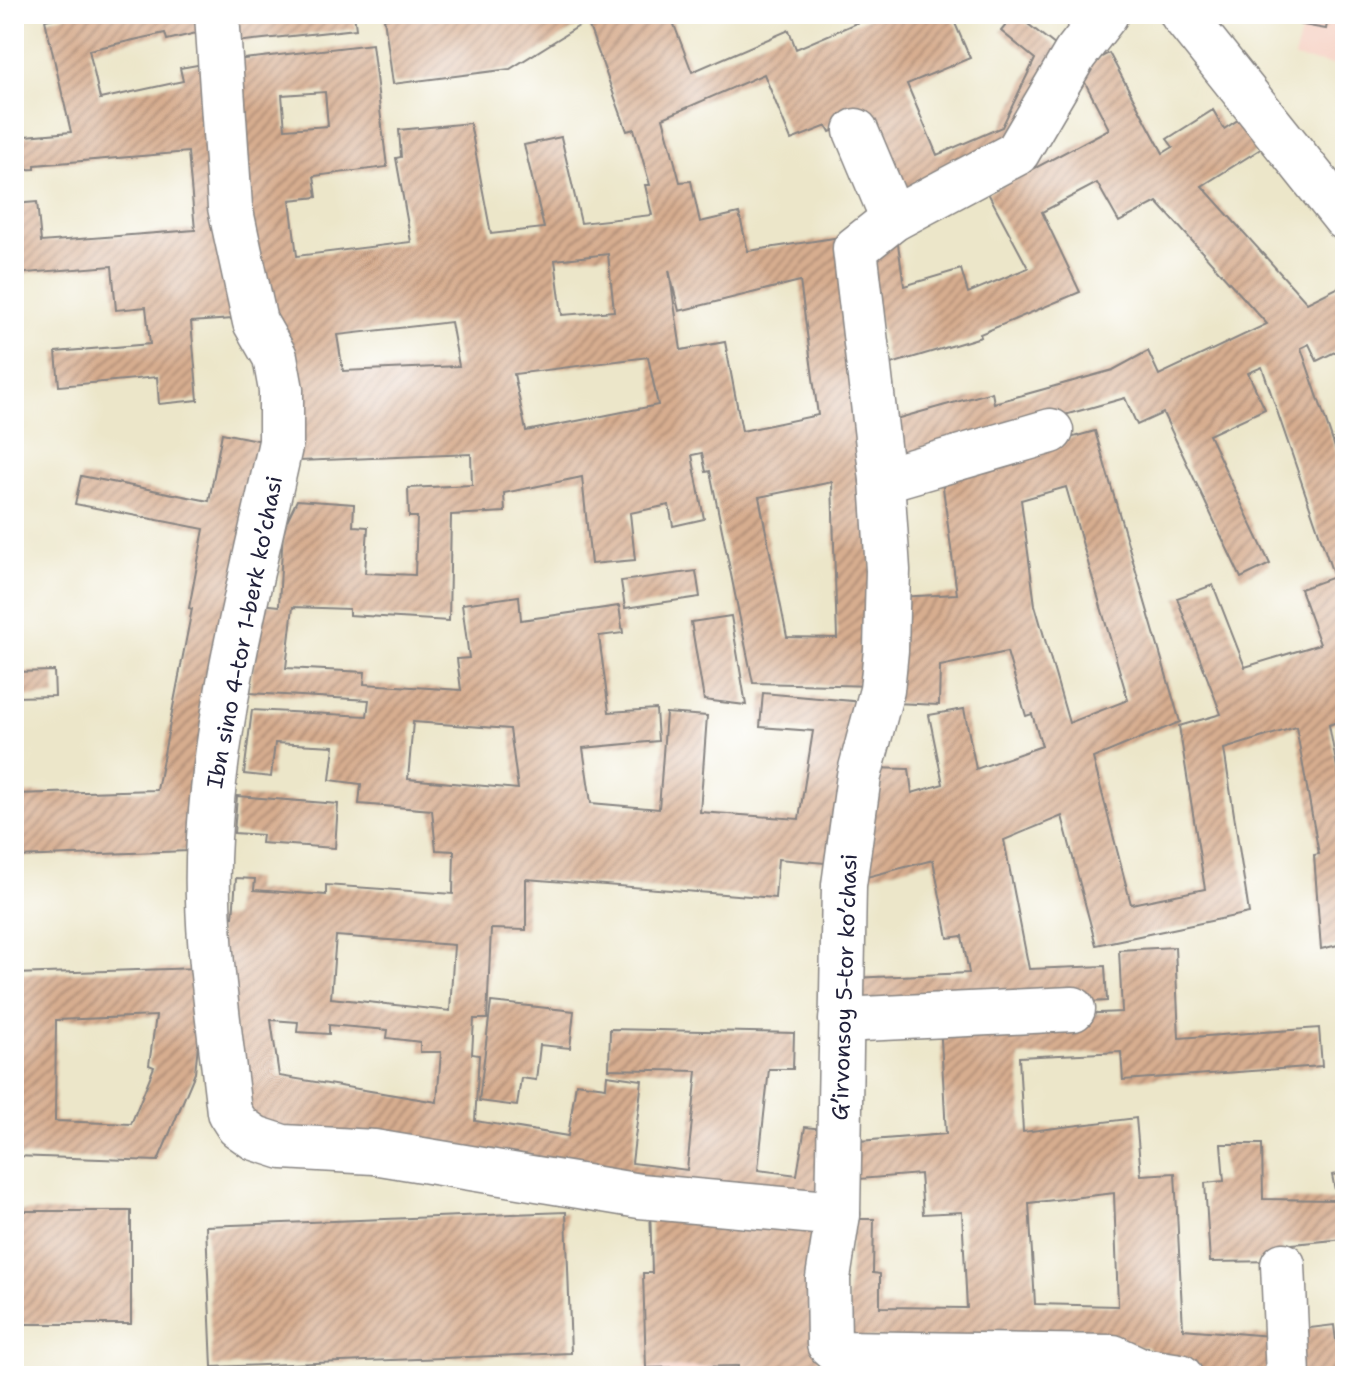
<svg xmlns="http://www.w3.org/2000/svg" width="1359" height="1390" font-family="'Shantell Sans',sans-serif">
  <defs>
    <pattern id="building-hatch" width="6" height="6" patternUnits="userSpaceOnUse" patternTransform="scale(2)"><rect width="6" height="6" fill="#d7ad8f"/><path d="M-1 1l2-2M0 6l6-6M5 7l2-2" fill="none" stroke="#ae8c76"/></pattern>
  </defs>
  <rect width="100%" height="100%" fill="#fff"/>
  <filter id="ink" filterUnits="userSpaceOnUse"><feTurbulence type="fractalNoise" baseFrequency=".0125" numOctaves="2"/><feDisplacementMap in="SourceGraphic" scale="16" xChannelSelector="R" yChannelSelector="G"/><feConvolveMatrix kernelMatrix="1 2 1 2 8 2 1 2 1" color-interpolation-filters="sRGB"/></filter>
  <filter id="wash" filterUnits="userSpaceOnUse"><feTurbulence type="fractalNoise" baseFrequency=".006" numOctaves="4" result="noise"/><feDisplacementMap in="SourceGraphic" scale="32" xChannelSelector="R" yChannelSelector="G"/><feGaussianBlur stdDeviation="1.8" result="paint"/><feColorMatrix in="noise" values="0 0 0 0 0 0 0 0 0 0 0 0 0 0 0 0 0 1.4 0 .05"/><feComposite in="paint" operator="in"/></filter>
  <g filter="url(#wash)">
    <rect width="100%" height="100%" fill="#ece6c9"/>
    <!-- built -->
    <g fill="#f6d2c4">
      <path d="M 1283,14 L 1345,14 L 1345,67 L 1294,58 L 1303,26 L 1281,21 Z"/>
      <path d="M 781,1364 L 781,1376 L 482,1376 L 646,1368 Z"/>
    </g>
    <g id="blocks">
      <!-- building -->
      <g fill="url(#building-hatch)" fill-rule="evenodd">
        <path d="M 74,14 L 206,14 L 209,30 L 167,40 L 165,33 L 89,50 L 100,99 L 183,81 L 180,68 L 209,63 L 232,319 L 191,322 L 198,400 L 159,404 L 157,377 L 59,386 L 56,352 L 150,344 L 146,307 L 116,310 L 112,266 L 14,274 L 14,204 L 37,202 L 41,242 L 195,230 L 188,152 L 35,165 L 35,169 L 14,170 L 14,137 L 71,132 L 45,20 Z"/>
        <path d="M 234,14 L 354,14 L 356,29 L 236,42 Z"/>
        <path d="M 415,14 L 670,14 L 692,72 L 789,30 L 796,49 L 877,14 L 951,14 L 970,58 L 907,84 L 937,155 L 1002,127 L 1035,59 L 1001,31 L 1015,14 L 1060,49 L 1010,148 L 905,208 L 866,117 L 830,132 L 827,126 L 791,140 L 764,74 L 663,118 L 680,182 L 691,181 L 700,222 L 739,213 L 748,251 L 841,237 L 868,441 L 876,686 L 753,683 L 710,471 L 706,472 L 702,453 L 692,455 L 704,519 L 673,526 L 669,505 L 630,513 L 635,560 L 591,564 L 582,477 L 504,493 L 505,512 L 451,515 L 449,621 L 349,615 L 349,609 L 293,607 L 286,668 L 365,672 L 364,684 L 461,690 L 457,659 L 469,658 L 462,604 L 519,596 L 521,620 L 619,606 L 623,633 L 599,636 L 609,712 L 656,709 L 658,741 L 583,748 L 591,803 L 659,809 L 666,713 L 707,716 L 700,812 L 799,819 L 813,731 L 760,727 L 763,693 L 863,702 L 837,864 L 778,859 L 775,898 L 526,879 L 526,930 L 491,929 L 487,1019 L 474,1019 L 472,1054 L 479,1055 L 475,1121 L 568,1136 L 576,1083 L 606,1087 L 607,1075 L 642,1080 L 632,1163 L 687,1170 L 697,1071 L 609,1069 L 610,1029 L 794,1033 L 793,1069 L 769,1069 L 758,1170 L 797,1175 L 805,1127 L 833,1130 L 832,1202 L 251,1125 L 216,919 L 233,917 L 236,878 L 255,879 L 254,890 L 326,895 L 326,885 L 453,894 L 454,851 L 436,850 L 432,810 L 359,804 L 361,784 L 330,780 L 334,746 L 275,743 L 271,777 L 244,774 L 252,710 L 367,716 L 369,700 L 250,693 L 260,604 L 279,606 L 283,529 L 297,500 L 354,504 L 353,526 L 368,527 L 365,573 L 415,575 L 417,517 L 409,517 L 408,488 L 472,485 L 471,454 L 299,461 L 257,296 L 236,60 L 372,44 L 387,167 L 314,176 L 317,197 L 290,200 L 297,256 L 411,242 L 396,158 L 401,157 L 399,130 L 470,123 L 491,234 L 544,228 L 524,145 L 561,137 L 581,223 L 652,215 L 645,185 L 650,185 L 634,129 L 627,131 L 587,21 L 510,69 L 393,84 L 384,18 ZM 325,92 L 328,126 L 285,129 L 282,95 ZM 608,254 L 614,311 L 562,315 L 555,260 ZM 669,270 L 679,311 L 800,281 L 818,415 L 742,431 L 725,342 L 681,350 ZM 451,322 L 459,366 L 343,371 L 337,335 ZM 648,357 L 658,405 L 526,431 L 514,374 ZM 832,482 L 837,638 L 787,637 L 759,497 ZM 413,722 L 510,729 L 518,789 L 408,779 ZM 336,936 L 454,945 L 450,1011 L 331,998 ZM 271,1020 L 298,1022 L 297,1032 L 329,1034 L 329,1025 L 388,1030 L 387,1038 L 420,1042 L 420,1052 L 441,1052 L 437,1102 L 279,1076 Z"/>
        <path d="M 1283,14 L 1329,14 L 1326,29 L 1281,21 Z"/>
        <path d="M 1109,53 L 1163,153 L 1173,147 L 1167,139 L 1213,110 L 1224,129 L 1250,112 L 1270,143 L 1202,186 L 1307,303 L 1345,284 L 1345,347 L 1317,361 L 1309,344 L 1301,348 L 1345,477 L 1345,719 L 1329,725 L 1345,810 L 1345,979 L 1338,945 L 1321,949 L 1314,855 L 1319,854 L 1296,727 L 1224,749 L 1249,913 L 1096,945 L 1062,816 L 1004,840 L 1029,969 L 1105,966 L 1107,1001 L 853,1013 L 851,978 L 969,973 L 962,936 L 948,938 L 933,860 L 859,879 L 871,768 L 909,769 L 912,793 L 943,784 L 929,715 L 964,709 L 976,769 L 1042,746 L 1032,714 L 1026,716 L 1007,652 L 940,666 L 939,705 L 895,703 L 897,597 L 957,594 L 942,480 L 977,464 L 1095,431 L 1180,722 L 1093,758 L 1131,904 L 1205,889 L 1179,726 L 1221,714 L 1177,598 L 1213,585 L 1245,667 L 1320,644 L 1300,589 L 1334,577 L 1262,367 L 1248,373 L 1265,409 L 1209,435 L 1270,564 L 1241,578 L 1163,413 L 1137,425 L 1125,398 L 897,462 L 885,422 L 992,392 L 994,403 L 1113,370 L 1148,351 L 1159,375 L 1267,324 L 1157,202 L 1119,222 L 1097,183 L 1042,212 L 1080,292 L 980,334 L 981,337 L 888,365 L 866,254 L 897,237 L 904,286 L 961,269 L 968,293 L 1028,268 L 988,193 L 1109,129 L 1078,69 ZM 1066,487 L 1128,700 L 1069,723 L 1035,605 L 1021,500 Z"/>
        <path d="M 222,433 L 267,442 L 195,819 L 188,819 L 189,851 L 14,857 L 14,794 L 157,790 L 192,609 L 189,608 L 204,529 L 75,504 L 81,476 L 209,501 Z"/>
        <path d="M 696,571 L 700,597 L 625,608 L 621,581 Z"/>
        <path d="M 731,616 L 746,705 L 704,700 L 691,622 Z"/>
        <path d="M 54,671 L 55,696 L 14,697 L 14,672 Z"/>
        <path d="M 237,796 L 338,804 L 335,848 L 261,843 L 262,835 L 234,833 Z"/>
        <path d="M 1175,947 L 1179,1038 L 1319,1028 L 1322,1066 L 1123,1080 L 1121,1052 L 1019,1057 L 1023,1132 L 1136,1118 L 1141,1175 L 1175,1173 L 1183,1329 L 1285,1337 L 1282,1376 L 1208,1376 L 1149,1368 L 1148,1347 L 846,1337 L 852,1219 L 874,1219 L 873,1273 L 880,1274 L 880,1307 L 967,1308 L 962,1212 L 923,1214 L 920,1174 L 847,1180 L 847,1142 L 946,1134 L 940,1020 L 1122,1012 L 1119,950 ZM 1114,1193 L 1118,1306 L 1035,1304 L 1029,1203 Z"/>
        <path d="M 199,968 L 201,1015 L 195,1073 L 158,1161 L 14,1156 L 14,974 ZM 156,1016 L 149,1065 L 154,1067 L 131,1124 L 55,1121 L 56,1020 Z"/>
        <path d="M 491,1002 L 574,1011 L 570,1048 L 540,1045 L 536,1080 L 521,1078 L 517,1106 L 479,1101 Z"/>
        <path d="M 1221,1144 L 1262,1144 L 1263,1199 L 1337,1200 L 1332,1175 L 1345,1173 L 1345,1239 L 1282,1245 L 1283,1261 L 1210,1262 L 1205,1183 L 1224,1181 Z"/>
        <path d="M 650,1207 L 818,1221 L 819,1376 L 738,1376 L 738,1366 L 646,1368 L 643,1273 L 652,1273 Z"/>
        <rect x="14" y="1211" width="117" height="113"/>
        <path d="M 566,1212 L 571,1353 L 212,1367 L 206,1226 Z"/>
        <path d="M 1334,1325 L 1336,1341 L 1345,1340 L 1345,1376 L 1299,1376 L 1293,1330 Z"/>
      </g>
    </g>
  </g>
  <g filter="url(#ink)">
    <use href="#blocks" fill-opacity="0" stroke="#878482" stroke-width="2"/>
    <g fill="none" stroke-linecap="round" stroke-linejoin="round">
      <defs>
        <g id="minor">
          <path d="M 217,14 L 230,207 L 255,322 L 275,357 L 281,390 L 281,442 C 253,572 217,705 209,838 C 203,929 219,1021 229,1112 L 238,1126 L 255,1138 L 283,1147 L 374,1152 L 640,1196 L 838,1214"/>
          <path d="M 1106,14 L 1075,54 L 1017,153 L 893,219 L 855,249 L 882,480 L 888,570 L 886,650 L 882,690 L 859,776 L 844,885 L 838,1214 L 828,1278 L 829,1344 L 839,1353 L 1113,1357 L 1141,1370 L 1180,1376"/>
          <path d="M 1182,14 L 1345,218"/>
          <path d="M 856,131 L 893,219"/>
          <path d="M 882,480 L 1051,431"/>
          <path d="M 841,1020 L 1073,1009"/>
          <path d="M 1283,1265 L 1288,1376"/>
        </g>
      </defs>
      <!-- minor casing -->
      <use href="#minor" stroke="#878482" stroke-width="47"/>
      <!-- minor -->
      <use href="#minor" stroke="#fff" stroke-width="44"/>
    </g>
  </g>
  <g text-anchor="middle" stroke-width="6" stroke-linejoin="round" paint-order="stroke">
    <!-- street labels -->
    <g font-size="22" fill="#22223b" stroke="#fff">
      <text transform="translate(244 632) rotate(-79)" y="8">Ibn sino 4-tor 1-berk koʼchasi</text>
      <text transform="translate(844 987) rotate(-88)" y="8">Gʼirvonsoy 5-tor koʼchasi</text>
    </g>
  </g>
  <!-- margin -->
  <rect width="1359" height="1390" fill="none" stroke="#fff" stroke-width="48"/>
</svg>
